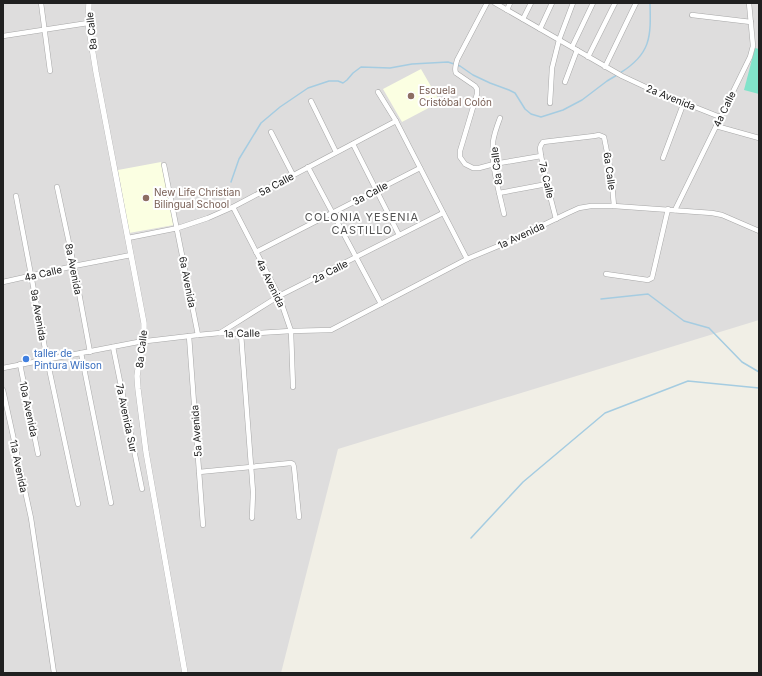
<svg xmlns="http://www.w3.org/2000/svg" width="762" height="676" font-family="Inter,sans-serif">
  <rect width="100%" height="100%" fill="#f1efe6"/>
  <!-- residential -->
  <path fill="#dedddd" d="M 3,3 L 759,3 L 759,320 L 338,449 L 281,673 L 3,673 Z"/>
  <!-- education -->
  <g fill="#fbffe2">
    <path d="M 421,69 L 440,102 L 402,122 L 383,89 Z"/>
    <path d="M 161,162 L 174,225 L 129,233 L 118,170 Z"/>
  </g>
  <!-- pitch -->
  <path fill="#81e3ca" d="M 755,48 L 759,49 L 759,94 L 744,90 Z"/>
  <g fill="none" stroke-linecap="round" stroke-linejoin="round">
    <!-- stream -->
    <g stroke="#a5cce1" stroke-width="1.5">
      <path d="M 620,73 C 651,54 651,37 650,3"/>
      <path d="M 231,182 L 239,159 L 261,123 L 280,107 L 308,88 L 329,81 L 338,81 L 343,83 L 347,80 L 353,73 L 361,67 L 390,68 L 412,64 L 448,62 L 460,66 L 473,75 L 490,83 L 509,90 L 515,93 L 525,109 L 531,114 L 541,117 L 563,110 L 582,100 L 607,81 L 617,75"/>
      <path d="M 601,299 L 648,294 L 684,321 L 709,328 L 742,362 L 759,372"/>
      <path d="M 471,538 L 523,482 L 605,413 L 688,381 L 759,388"/>
    </g>
    <defs>
      <g id="minor">
        <path d="M 41,3 L 50,71"/>
        <path d="M 487,3 L 457,60 C 456,65 454,69 456,73 L 475,86 L 477,89 L 477,94 L 460,151 L 460,157 L 465,164 L 473,168 L 479,168 L 494,164 L 541,156"/>
        <path d="M 495,3 L 622,76 L 652,90 L 720,117"/>
        <path d="M 507,10 L 510,3"/>
        <path d="M 692,15 L 751,22"/>
        <path d="M 523,19 L 531,3"/>
        <path d="M 540,29 L 552,3"/>
        <path d="M 3,36 L 88,23"/>
        <path d="M 572,47 L 593,3"/>
        <path d="M 588,57 L 615,3"/>
        <path d="M 605,67 L 636,3"/>
        <path d="M 565,82 L 577,50"/>
        <path d="M 378,92 L 396,121 L 467,259"/>
        <path d="M 311,101 L 336,152"/>
        <path d="M 550,103 L 552,68 L 559,40 L 573,3"/>
        <path d="M 500,118 C 497,126 494,134 493,142 C 491,166 499,191 504,214"/>
        <path d="M 716,126 L 759,138"/>
        <path d="M 271,132 L 293,175"/>
        <path d="M 353,144 L 399,235"/>
        <path d="M 663,158 L 684,102"/>
        <path d="M 164,165 L 198,335"/>
        <path d="M 308,167 L 381,304"/>
        <path d="M 57,187 L 74,266 L 90,352"/>
        <path d="M 499,193 L 547,184"/>
        <path d="M 16,196 L 47,359 L 78,504"/>
        <path d="M 233,207 L 279,296 L 291,331 L 293,387"/>
        <path d="M 675,210 L 750,57 L 753,46 L 749,3"/>
        <path d="M 556,219 L 547,184 L 541,156 L 540,148 L 541,145 L 543,142 L 594,136 L 599,135 L 604,137 L 611,172 L 614,206"/>
        <path d="M 128,238 L 178,228 L 208,218 L 233,207 L 396,121"/>
        <path d="M 256,252 L 420,168"/>
        <path d="M 606,274 L 648,280 L 652,278 L 668,209"/>
        <path d="M 3,282 L 74,266 L 131,255"/>
        <path d="M 220,333 L 279,296 L 443,213"/>
        <path d="M 241,334 L 253,492 L 252,518"/>
        <path d="M 189,336 L 203,525"/>
        <path d="M 113,347 L 142,489"/>
        <path d="M 81,353 L 111,503"/>
        <path d="M 20,364 L 38,454"/>
        <path d="M 3,368 L 138,342 L 198,335 L 220,333 L 241,334 L 291,331 L 331,330 L 467,259 L 508,242 L 568,213 L 579,208 L 591,206 L 614,206 L 712,213 L 722,215 L 759,231"/>
        <path d="M 3,390 L 31,518 L 54,673"/>
        <path d="M 199,472 L 291,463 L 293,464 L 294,467 L 299,517"/>
      </g>
      <path id="tertiary" d="M 89,3 L 88,23 L 96,72 L 144,323 L 144,330 L 137,376 L 138,389 L 146,452 L 185,673"/>
    </defs>
    <!-- minor casing -->
    <use href="#minor" stroke="#a7a7a7" stroke-width="5.5"/>
    <!-- tertiary casing -->
    <use href="#tertiary" stroke="#a7a7a7" stroke-width="6"/>
    <!-- minor -->
    <use href="#minor" stroke="#fff" stroke-width="4.5"/>
    <!-- tertiary -->
    <use href="#tertiary" stroke="#fff" stroke-width="5.5"/>
  </g>
  <!-- markers -->
  <g fill="#8d6e63" stroke="#fff" stroke-width="1.5">
    <circle cx="411" cy="96" r="4"/>
    <circle cx="146" cy="198" r="4"/>
  </g>
  <circle fill="#3f7fe0" stroke="#fff" stroke-width="1.5" cx="26" cy="359" r="4"/>
  <g text-anchor="middle" stroke-width="4" stroke-linejoin="round" paint-order="stroke">
    <!-- street labels -->
    <g font-size="10" fill="#202020" stroke="#fff">
      <text transform="translate(91 31) rotate(-96)" y="4">8a Calle</text>
      <text transform="translate(671 97) rotate(22)" y="4">2a Avenida</text>
      <text transform="translate(724 109) rotate(-64)" y="4">4a Calle</text>
      <text transform="translate(496 166) rotate(-97)" y="4">8a Calle</text>
      <text transform="translate(610 171) rotate(82)" y="4">6a Calle</text>
      <text transform="translate(547 180) rotate(77)" y="4">7a Calle</text>
      <text transform="translate(276 184) rotate(-28)" y="4">5a Calle</text>
      <text transform="translate(370 193) rotate(-28)" y="4">3a Calle</text>
      <text transform="translate(521 235) rotate(-25)" y="4">1a Avenida</text>
      <text transform="translate(74 269) rotate(79)" y="4">8a Avenida</text>
      <text transform="translate(330 271) rotate(-27)" y="4">2a Calle</text>
      <text transform="translate(43 273) rotate(-13)" y="4">4a Calle</text>
      <text transform="translate(188 282) rotate(79)" y="4">6a Avenida</text>
      <text transform="translate(271 283) rotate(64)" y="4">4a Avenida</text>
      <text transform="translate(39 315) rotate(80)" y="4">9a Avenida</text>
      <text transform="translate(242 333) rotate(-1)" y="4">1a Calle</text>
      <text transform="translate(141 349) rotate(-83)" y="4">8a Calle</text>
      <text transform="translate(29 409) rotate(78)" y="4">10a Avenida</text>
      <text transform="translate(127 418) rotate(78)" y="4">7a Avenida Sur</text>
      <text transform="translate(196 431) rotate(-94)" y="4">5a Avenida</text>
      <text transform="translate(19 466) rotate(78)" y="4">11a Avenida</text>
    </g>
    <!-- education labels -->
    <g font-size="10" fill="#785e54" stroke="#fff" text-anchor="start">
      <text x="419" y="94">Escuela<tspan x="419" dy="12">Cristóbal Colón</tspan></text>
      <text x="154" y="196">New Life Christian<tspan x="154" dy="12">Bilingual School</tspan></text>
    </g>
    <!-- shop labels -->
    <g font-size="10" fill="#366cbe" stroke="#fff" text-anchor="start">
      <text x="34" y="357">taller de<tspan x="34" dy="12">Pintura Wilson</tspan></text>
    </g>
    <!-- neighbourhood labels -->
    <g font-size="11" letter-spacing="1" fill="#535353" stroke="#fff">
      <text x="362" y="221">COLONIA YESENIA<tspan x="362" dy="13">CASTILLO</tspan></text>
    </g>
  </g>
  <!-- border -->
  <rect width="762" height="676" fill="none" stroke="#202020" stroke-width="8"/>
</svg>
